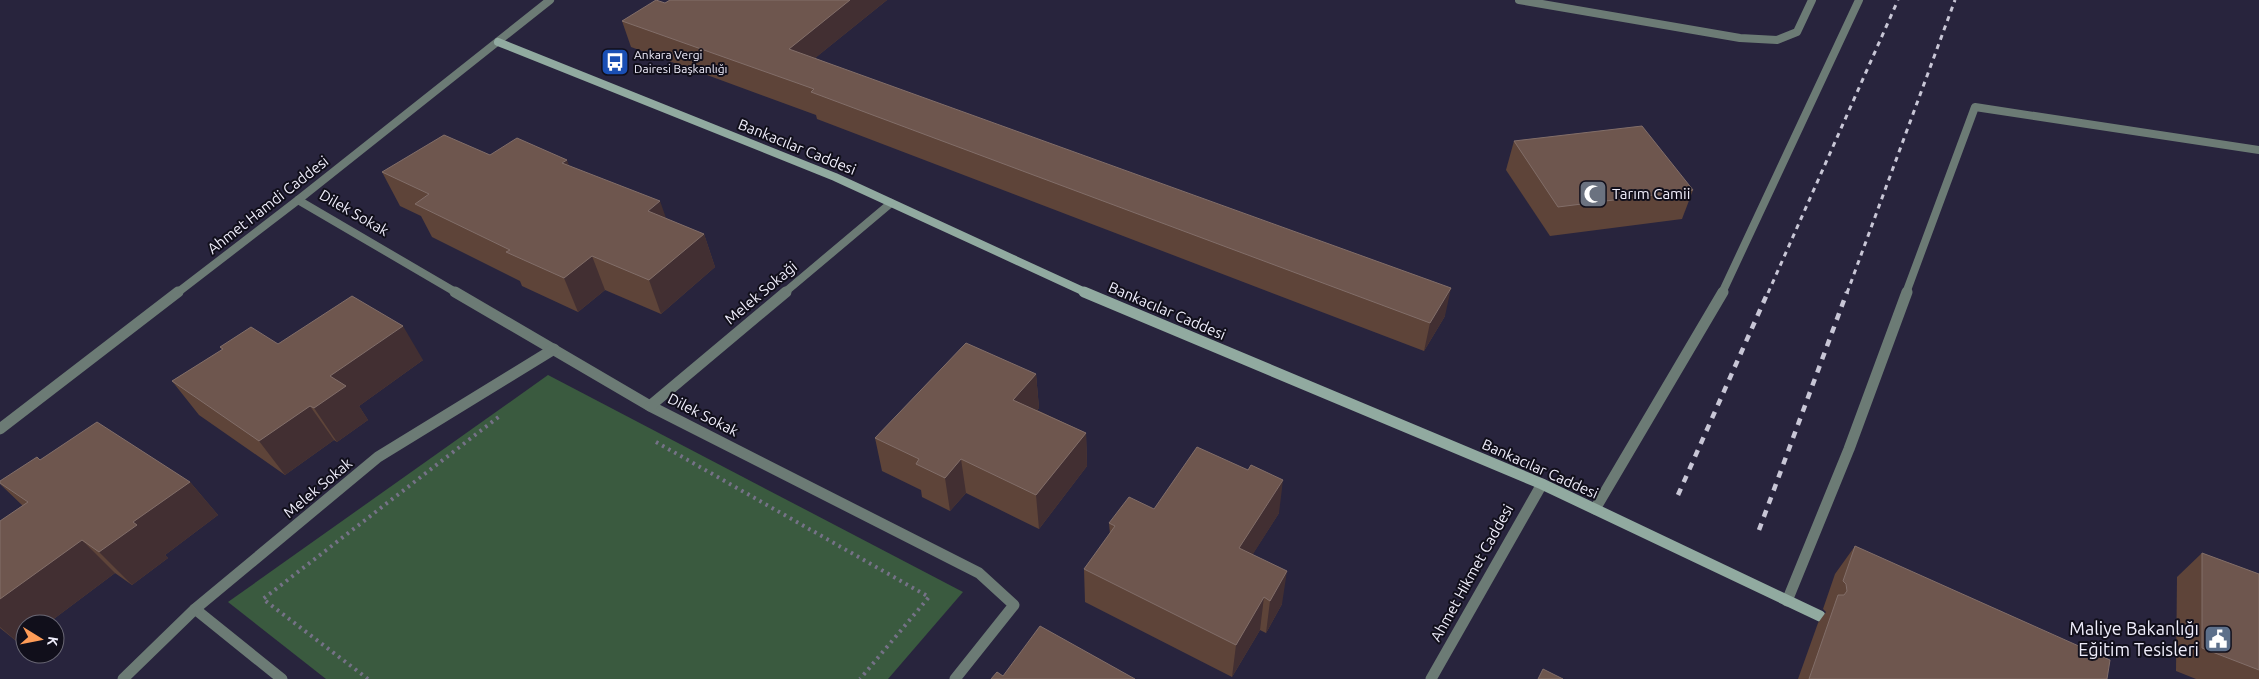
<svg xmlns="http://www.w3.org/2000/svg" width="2259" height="679" font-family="Ubuntu,sans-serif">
  <rect width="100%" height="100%" fill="#28243d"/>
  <!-- green -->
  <path fill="#3a5a3f" d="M 548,375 L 963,592 L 888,679 L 326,679 L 228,602 Z"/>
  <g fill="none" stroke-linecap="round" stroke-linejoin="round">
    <!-- path -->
    <g stroke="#757287" stroke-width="4" stroke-dasharray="2.5 4.5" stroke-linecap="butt">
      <path d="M 656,442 L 929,597 L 860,679"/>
      <path d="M 368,679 L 263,599 L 501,415"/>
    </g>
    <!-- service-far1 -->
    <g stroke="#6c7b75" stroke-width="8">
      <path d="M 1519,0 L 1740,38 L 1777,40 L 1797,32 L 1812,0"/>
      <path d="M 1722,293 L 1859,0"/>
    </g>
    <!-- service -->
    <path stroke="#6c7b75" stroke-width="11" d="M 1595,509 L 1723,292"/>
    <!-- minor-far1 -->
    <g stroke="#6c7b75" stroke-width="8">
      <path d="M 298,200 L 457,293"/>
      <path d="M 784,293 L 891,203"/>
    </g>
    <!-- minor -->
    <g stroke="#6c7b75" stroke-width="11">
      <path d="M 455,292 L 650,406 L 979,573 L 1014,605 L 955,679"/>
      <path d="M 650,406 L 786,292"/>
      <path d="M 195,609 L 282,679"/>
      <path d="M 123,679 L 195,609 L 378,457 L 554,349"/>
      <path d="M 1431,679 L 1542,484"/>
    </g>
    <!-- tertiary-far1 -->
    <g stroke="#6c7b75" stroke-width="8">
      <path d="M 177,293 L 298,200 L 550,0"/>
      <path d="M 1906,293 L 1975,107 L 2259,150"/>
    </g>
    <!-- tertiary -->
    <g stroke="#6c7b75" stroke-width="11">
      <path d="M 0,429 L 178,292"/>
      <path d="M 1787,601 L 1849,449 L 1907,292"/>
    </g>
    <!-- secondary-far1 -->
    <path stroke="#91aaa0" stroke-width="8" d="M 498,42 L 835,177 L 1087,293"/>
    <!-- secondary -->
    <path stroke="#91aaa0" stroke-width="11" d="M 1084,292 L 1542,484 L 1820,616"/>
    <!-- rail-far1 -->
    <g stroke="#c8c6d6" stroke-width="3" stroke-dasharray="5 5" stroke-linecap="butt">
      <path d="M 1768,293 L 1898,0"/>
      <path d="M 1847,293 L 1955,0"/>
    </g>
    <!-- rail -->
    <g stroke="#c8c6d6" stroke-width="4.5" stroke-dasharray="7 7" stroke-linecap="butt">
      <path d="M 1678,495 L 1768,292"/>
      <path d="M 1759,530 L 1847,292"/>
    </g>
  </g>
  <!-- wall -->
  <g fill="#5e4439">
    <path d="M 670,0 L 887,0 L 815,58 L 1445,316 L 1424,351 L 817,119 L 816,115 L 631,47 L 622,21 L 665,3 Z"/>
    <path d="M 1514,141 L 1693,190 L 1682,219 L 1550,236 L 1506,170 Z"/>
    <path d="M 490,155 L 570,166 L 666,219 L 704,234 L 715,267 L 661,314 L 605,290 L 578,312 L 522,286 L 520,281 L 432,237 L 421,216 L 400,206 L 382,172 Z"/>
    <path d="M 278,344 L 423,360 L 359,406 L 368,420 L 337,442 L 334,440 L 285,475 L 199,415 L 172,381 L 222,350 L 220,347 Z"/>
    <path d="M 1036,374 L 1039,408 L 1037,410 L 1086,433 L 1087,466 L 1039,529 L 966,493 L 950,511 L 922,497 L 921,490 L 882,471 L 875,438 Z"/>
    <path d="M 40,460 L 190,482 L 218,515 L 165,555 L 168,558 L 132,585 L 115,573 L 47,624 L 25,624 L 20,644 L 0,628 L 0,521 L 23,506 L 0,484 Z"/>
    <path d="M 1154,509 L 1279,513 L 1252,555 L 1282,604 L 1266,633 L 1260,630 L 1232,677 L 1085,602 L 1084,569 L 1110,534 L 1109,523 Z"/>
    <path d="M 1855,546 L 2107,679 L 1798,679 L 1818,623 L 1826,612 L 1823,609 L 1835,574 Z"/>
    <path d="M 2202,553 L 2259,574 L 2259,679 L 2196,679 L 2176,671 L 2177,577 Z"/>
  </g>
  <!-- shaded-wall -->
  <g fill="#422f32">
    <path d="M 850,0 L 887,0 L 794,75 L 789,49 Z"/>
    <path d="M 567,160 L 580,193 L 562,163 Z"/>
    <path d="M 660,201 L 672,235 L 648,211 Z"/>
    <path d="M 704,234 L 715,267 L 661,314 L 649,280 Z"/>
    <path d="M 592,256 L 605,290 L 578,312 L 564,278 Z"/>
    <path d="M 1451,288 L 1445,316 L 1424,351 L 1430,323 Z"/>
    <path d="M 403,326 L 423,360 L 359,406 L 368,420 L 337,442 L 314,408 L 330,376 Z"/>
    <path d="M 1036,374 L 1039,408 L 1017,434 L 1013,400 Z"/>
    <path d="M 310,406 L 334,440 L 285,475 L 259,441 Z"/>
    <path d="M 1086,433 L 1087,466 L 1039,529 L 1036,495 Z"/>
    <path d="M 961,459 L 966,493 L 950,511 L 945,478 Z"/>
    <path d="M 1283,480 L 1279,513 L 1236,581 L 1239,548 Z"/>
    <path d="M 190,482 L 218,515 L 165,555 L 168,558 L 132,585 L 99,552 L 133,522 Z"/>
    <path d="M 82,540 L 115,573 L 47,624 L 25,624 L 25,640 L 20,644 L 0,627 L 0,599 Z"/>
    <path d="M 1287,571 L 1282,604 L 1266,633 L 1270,601 Z"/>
    <path d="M 1264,597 L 1260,630 L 1232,677 L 1236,645 Z"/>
  </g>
  <!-- building -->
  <g fill="#6e564e" stroke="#826e69">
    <path d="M 656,0 L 665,3 L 670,0 L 850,0 L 789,49 L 1451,288 L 1430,323 L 811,92 L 814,89 L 622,21 Z"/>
    <path d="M 1642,126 L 1693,190 L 1558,207 L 1514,141 Z"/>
    <path d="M 444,135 L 490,155 L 517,138 L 567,160 L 562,163 L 660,201 L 648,211 L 704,234 L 649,280 L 592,256 L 564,278 L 506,252 L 510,250 L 415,204 L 429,194 L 382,172 Z"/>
    <path d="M 352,296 L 403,326 L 330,376 L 346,386 L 314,408 L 310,406 L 259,441 L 172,381 L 223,349 L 220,347 L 251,327 L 278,344 Z"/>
    <path d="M 966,343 L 1036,374 L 1013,400 L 1086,433 L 1036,495 L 961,459 L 945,478 L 916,464 L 919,459 L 875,438 Z"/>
    <path d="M 97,422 L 190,482 L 133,522 L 137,525 L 99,552 L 82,540 L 0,599 L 0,521 L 28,502 L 0,483 L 0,481 L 37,457 L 40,460 Z"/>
    <path d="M 1197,447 L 1248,470 L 1251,465 L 1283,480 L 1239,548 L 1287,571 L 1270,601 L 1264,597 L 1236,645 L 1084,569 L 1115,526 L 1109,523 L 1129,497 L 1154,509 Z"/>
    <path d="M 1855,546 L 2110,660 L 2107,679 L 1809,679 L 1838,595 L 1844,595 L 1847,591 L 1846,584 L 1843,581 Z"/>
    <path d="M 2202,553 L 2259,574 L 2259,670 L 2202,648 Z"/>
    <path d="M 1040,626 L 1135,679 L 991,679 L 997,672 L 1003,676 Z"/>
    <path d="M 1543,669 L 1563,679 L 1538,679 Z"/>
  </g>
  <!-- icons -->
  <defs>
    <symbol id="bus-square" viewBox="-11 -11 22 22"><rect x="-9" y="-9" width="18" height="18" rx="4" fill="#1a4fb4" stroke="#110f1b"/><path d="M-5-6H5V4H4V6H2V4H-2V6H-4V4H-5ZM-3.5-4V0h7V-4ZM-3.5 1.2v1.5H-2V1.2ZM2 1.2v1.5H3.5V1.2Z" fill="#fff"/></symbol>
    <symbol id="mosque-square" viewBox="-11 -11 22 22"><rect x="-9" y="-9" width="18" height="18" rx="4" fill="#6b7280" stroke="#110f1b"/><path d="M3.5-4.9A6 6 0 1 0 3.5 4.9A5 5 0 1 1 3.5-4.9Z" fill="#fff"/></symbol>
    <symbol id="civic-square" viewBox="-11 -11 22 22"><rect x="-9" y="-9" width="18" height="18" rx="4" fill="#5c6f8a" stroke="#110f1b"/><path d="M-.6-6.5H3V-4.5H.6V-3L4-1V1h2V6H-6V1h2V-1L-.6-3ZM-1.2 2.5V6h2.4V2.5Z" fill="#fff"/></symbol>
  </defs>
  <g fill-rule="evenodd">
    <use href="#bus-square" x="599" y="46" width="32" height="32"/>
    <use href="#mosque-square" x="1577" y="178" width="32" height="32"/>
    <use href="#civic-square" x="2202" y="623" width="32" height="32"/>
  </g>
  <g text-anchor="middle" stroke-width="4" stroke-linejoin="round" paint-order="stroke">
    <!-- far-poi labels -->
    <g font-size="12" fill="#f0eefc" stroke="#110f1b" text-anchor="start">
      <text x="634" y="59">Ankara Vergi<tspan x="634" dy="14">Dairesi Başkanlığı</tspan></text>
    </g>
    <!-- street labels -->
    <g font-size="15" fill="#f0eefc" stroke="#110f1b">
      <text transform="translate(797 147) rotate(22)" y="5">Bankacılar Caddesi</text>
      <text transform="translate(268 205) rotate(-38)" y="5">Ahmet Hamdi Caddesi</text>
      <text transform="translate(354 213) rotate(30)" y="5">Dilek Sokak</text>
      <text transform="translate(761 293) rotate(-40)" y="5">Melek Sokaği</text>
      <text transform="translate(1167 311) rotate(23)" y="5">Bankacılar Caddesi</text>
      <text transform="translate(703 415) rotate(27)" y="5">Dilek Sokak</text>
      <text transform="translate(1540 469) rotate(24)" y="5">Bankacılar Caddesi</text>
      <text transform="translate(318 488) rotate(-40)" y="5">Melek Sokak</text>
      <text transform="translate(1472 573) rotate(-61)" y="5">Ahmet Hikmet Caddesi</text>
    </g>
    <!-- poi labels -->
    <g font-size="15" fill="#f0eefc" stroke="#110f1b" text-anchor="start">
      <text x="1612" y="199">Tarım Camii</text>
    </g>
    <!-- near-poi labels -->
    <g font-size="18" fill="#f0eefc" stroke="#110f1b" text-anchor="end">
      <text x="2199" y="635">Maliye Bakanlığı<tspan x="2199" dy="21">Eğitim Tesisleri</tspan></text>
    </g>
  </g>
  <!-- north arrow -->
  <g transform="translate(40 639) rotate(100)"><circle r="24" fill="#110f1b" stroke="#6a6875"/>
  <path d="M0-4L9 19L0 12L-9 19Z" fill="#fe9c58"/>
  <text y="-8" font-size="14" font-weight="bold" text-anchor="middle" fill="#f0eefc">K</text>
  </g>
</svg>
